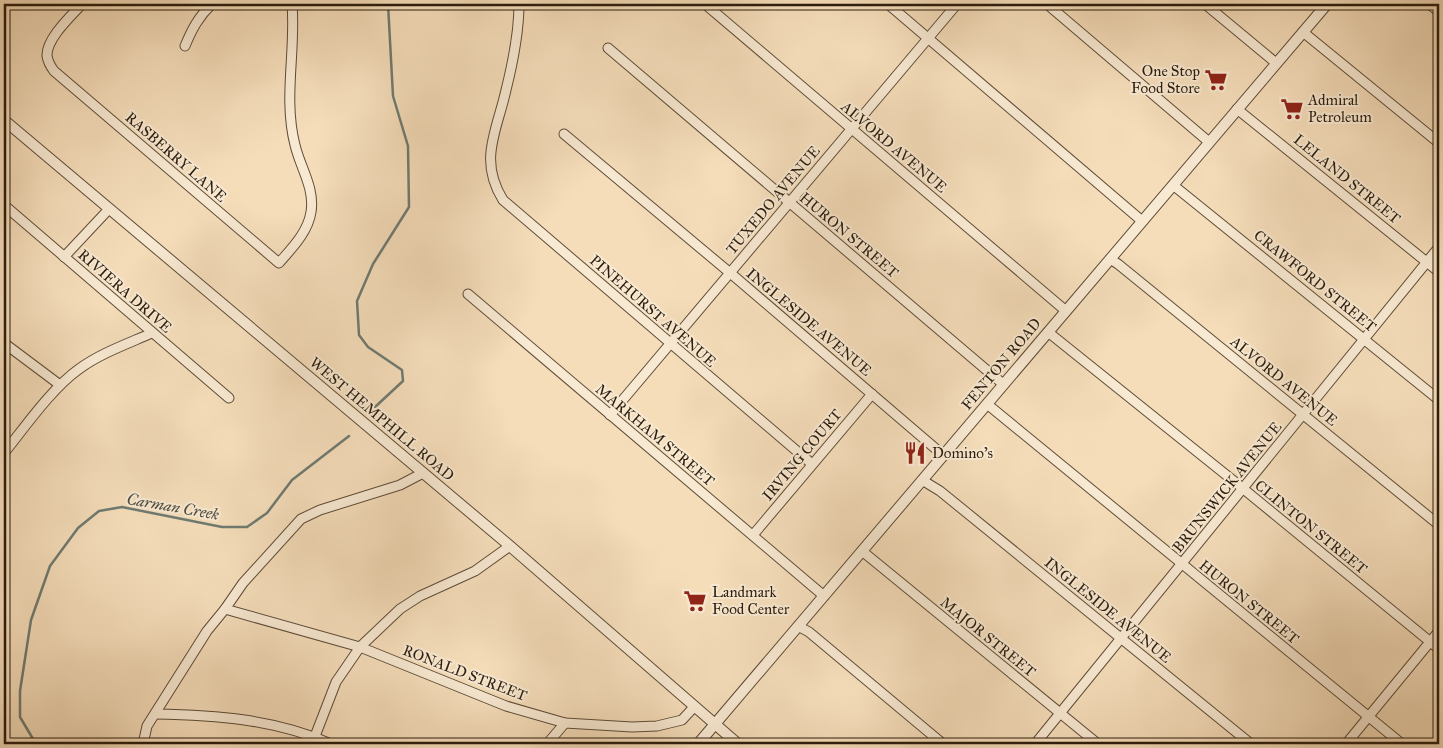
<svg xmlns="http://www.w3.org/2000/svg" width="1443" height="748" font-family="'IM FELL Great Primer',serif">
  <rect width="100%" height="100%" fill="#f5ddba"/>
  <filter id="stains"><feTurbulence type="fractalNoise" baseFrequency=".004" numOctaves="4"/><feColorMatrix values="0 0 0 0 .2 0 0 0 0 .09 0 0 0 0 .02 0 0 0 .5 -.17"/></filter>
  <radialGradient id="worn" r=".72"><stop offset=".6" stop-color="#630" stop-opacity="0"/><stop offset="1" stop-color="#630" stop-opacity=".3"/></radialGradient>
  <g fill="none" stroke-linecap="round" stroke-linejoin="round">
    <!-- stream -->
    <g stroke="#6f7b72" stroke-width="2.5">
      <path d="M 375,407 L 403,381 L 402,370 L 368,347 L 359,335 L 357,301 L 373,264 L 409,207 L 408,146 L 393,96 L 388,4"/>
      <path d="M 36,744 L 20,717 L 20,691 L 31,620 L 50,566 L 78,528 L 99,511 L 122,507 L 222,527 L 247,527 L 267,513 L 292,480 L 349,436"/>
    </g>
    <defs>
      <g id="minor">
        <path d="M 82,4 C 71,16 46,39 47,56 C 48,62 51,67 54,71 L 279,263 C 292,248 308,232 311,212 C 315,188 300,167 295,145 C 283,98 296,51 292,4"/>
        <path d="M 519,4 C 519,33 513,62 506,90 C 497,131 478,160 503,200 L 812,464"/>
        <path d="M 705,4 L 1066,311"/>
        <path d="M 888,4 L 1142,221"/>
        <path d="M 1047,4 L 1209,142"/>
        <path d="M 1205,4 L 1276,63"/>
        <path d="M 1303,32 L 1439,143"/>
        <path d="M 185,46 C 192,29 199,16 212,4"/>
        <path d="M 608,48 L 1003,384"/>
        <path d="M 1237,109 L 1439,272"/>
        <path d="M 564,134 L 735,277 L 943,455"/>
        <path d="M 1173,185 L 1439,400"/>
        <path d="M 4,205 L 229,398"/>
        <path d="M 64,257 L 109,209"/>
        <path d="M 1110,259 L 1118,264 L 1439,525"/>
        <path d="M 468,294 L 824,596"/>
        <path d="M 1048,332 L 1235,482 L 1439,649"/>
        <path d="M 4,343 L 60,385"/>
        <path d="M 987,404 L 1402,744"/>
        <path d="M 610,415 L 957,4"/>
        <path d="M 4,453 C 25,427 52,388 79,369 C 101,353 127,344 152,333"/>
        <path d="M 922,480 L 940,491 L 1251,744"/>
        <path d="M 753,535 L 872,394"/>
        <path d="M 862,551 L 1098,744"/>
        <path d="M 225,609 L 360,647 L 506,706 L 565,723 L 632,727 L 657,726 L 682,720 L 694,707"/>
        <path d="M 798,626 L 809,632 L 943,744"/>
        <path d="M 155,714 C 214,715 276,719 331,744"/>
        <path d="M 143,744 L 147,726 L 207,631 L 225,609 L 243,583 L 301,519 L 320,510 L 400,485 L 423,473"/>
        <path d="M 312,744 L 336,682 L 360,647 L 400,609 L 420,596 L 475,571 L 510,546"/>
        <path d="M 547,744 L 565,723"/>
        <path d="M 1035,744 L 1439,247"/>
        <path d="M 1346,744 L 1439,631"/>
      </g>
      <g id="tertiary">
        <path d="M 1430,4 L 1439,11"/>
        <path d="M 4,120 L 510,546 L 738,744"/>
        <path d="M 698,744 L 1327,4"/>
      </g>
    </defs>
    <!-- minor casing -->
    <use href="#minor" stroke="#5e4c38" stroke-width="11"/>
    <!-- tertiary casing -->
    <use href="#tertiary" stroke="#5e4c38" stroke-width="12"/>
    <!-- minor -->
    <use href="#minor" stroke="#f8e9d2" stroke-width="9"/>
    <!-- tertiary -->
    <use href="#tertiary" stroke="#f8e9d2" stroke-width="10"/>
  </g>
  <!-- icons -->
  <defs>
    <symbol id="supermarket-bare" viewBox="-9 -9 18 18"><path d="M-6-5.5h2.5l.6 2H6L4.5 2H-2.5L-4.4-4H-6ZM-1.5 3.2a1.3 1.3 0 1 0 .1 0ZM3 3.2a1.3 1.3 0 1 0 .1 0Z" fill="#8f2418" stroke="#f8e9d2" stroke-width="2.5" paint-order="stroke"/></symbol>
    <symbol id="restaurant-bare" viewBox="-9 -9 18 18"><path d="M-5-6h1v4h1v-4h1v4h1v-4h1v5L-1.5 .5V6h-2V.5L-5-1ZM5-6V6H3V1.5H1.5Q1.5-4 5-6Z" fill="#8f2418" stroke="#f8e9d2" stroke-width="2.5" paint-order="stroke"/></symbol>
  </defs>
  <g fill-rule="evenodd">
    <use href="#supermarket-bare" x="1200" y="64" width="32" height="32"/>
    <use href="#supermarket-bare" x="1276" y="93" width="32" height="32"/>
    <use href="#restaurant-bare" x="899" y="437" width="32" height="32"/>
    <use href="#supermarket-bare" x="679" y="585" width="32" height="32"/>
  </g>
  <g text-anchor="middle" stroke-width="4" stroke-linejoin="round" paint-order="stroke">
    <!-- poi labels -->
    <g font-size="15" fill="#2b1c0d" stroke="#f8e9d2" text-anchor="start">
      <text x="1200" y="76" text-anchor="end">One Stop<tspan x="1200" dy="17">Food Store</tspan></text>
      <text x="1308" y="105">Admiral<tspan x="1308" dy="17">Petroleum</tspan></text>
      <text x="932" y="458">Domino's</text>
      <text x="712" y="597">Landmark<tspan x="712" dy="17">Food Center</tspan></text>
    </g>
    <!-- street labels -->
    <g font-size="15" fill="#2b1c0d" stroke="#f8e9d2">
      <text transform="translate(894 147) rotate(40)" y="5">ALVORD AVENUE</text>
      <text transform="translate(176 157) rotate(41)" y="5">RASBERRY LANE</text>
      <text transform="translate(1347 179) rotate(39)" y="5">LELAND STREET</text>
      <text transform="translate(773 200) rotate(-50)" y="5">TUXEDO AVENUE</text>
      <text transform="translate(849 235) rotate(40)" y="5">HURON STREET</text>
      <text transform="translate(1315 281) rotate(39)" y="5">CRAWFORD STREET</text>
      <text transform="translate(125 291) rotate(41)" y="5">RIVIERA DRIVE</text>
      <text transform="translate(653 311) rotate(41)" y="5">PINEHURST AVENUE</text>
      <text transform="translate(809 322) rotate(40)" y="5">INGLESIDE AVENUE</text>
      <text transform="translate(1001 364) rotate(-50)" y="5">FENTON ROAD</text>
      <text transform="translate(1284 381) rotate(39)" y="5">ALVORD AVENUE</text>
      <text transform="translate(382 419) rotate(40)" y="5">WEST HEMPHILL ROAD</text>
      <text transform="translate(655 435) rotate(40)" y="5">MARKHAM STREET</text>
      <text transform="translate(802 455) rotate(-50)" y="5">IRVING COURT</text>
      <text transform="translate(1227 487) rotate(-51)" y="5">BRUNSWICK AVENUE</text>
      <text transform="translate(1311 527) rotate(39)" y="5">CLINTON STREET</text>
      <text transform="translate(1249 602) rotate(39)" y="5">HURON STREET</text>
      <text transform="translate(1108 610) rotate(39)" y="5">INGLESIDE AVENUE</text>
      <text transform="translate(988 637) rotate(39)" y="5">MAJOR STREET</text>
      <text transform="translate(465 673) rotate(21)" y="5">RONALD STREET</text>
    </g>
    <!-- water labels -->
    <g font-size="16" font-style="italic" fill="#4d4c3f" stroke="#f8e9d2">
      <text transform="translate(173 506) rotate(10)" y="6">Carman Creek</text>
    </g>
  </g>
  <!-- margin -->
  <rect width="1443" height="748" fill="none" stroke="#f5ddba" stroke-width="20"/>
  <rect x="5" y="5" width="1433" height="738" fill="none" stroke="#2b1c0d" stroke-width="2.5"/>
  <rect x="10" y="10" width="1423" height="728" fill="none" stroke="#2b1c0d"/>
  <rect width="100%" height="100%" filter="url(#stains)"/>
  <rect width="100%" height="100%" fill="url(#worn)"/>
</svg>
